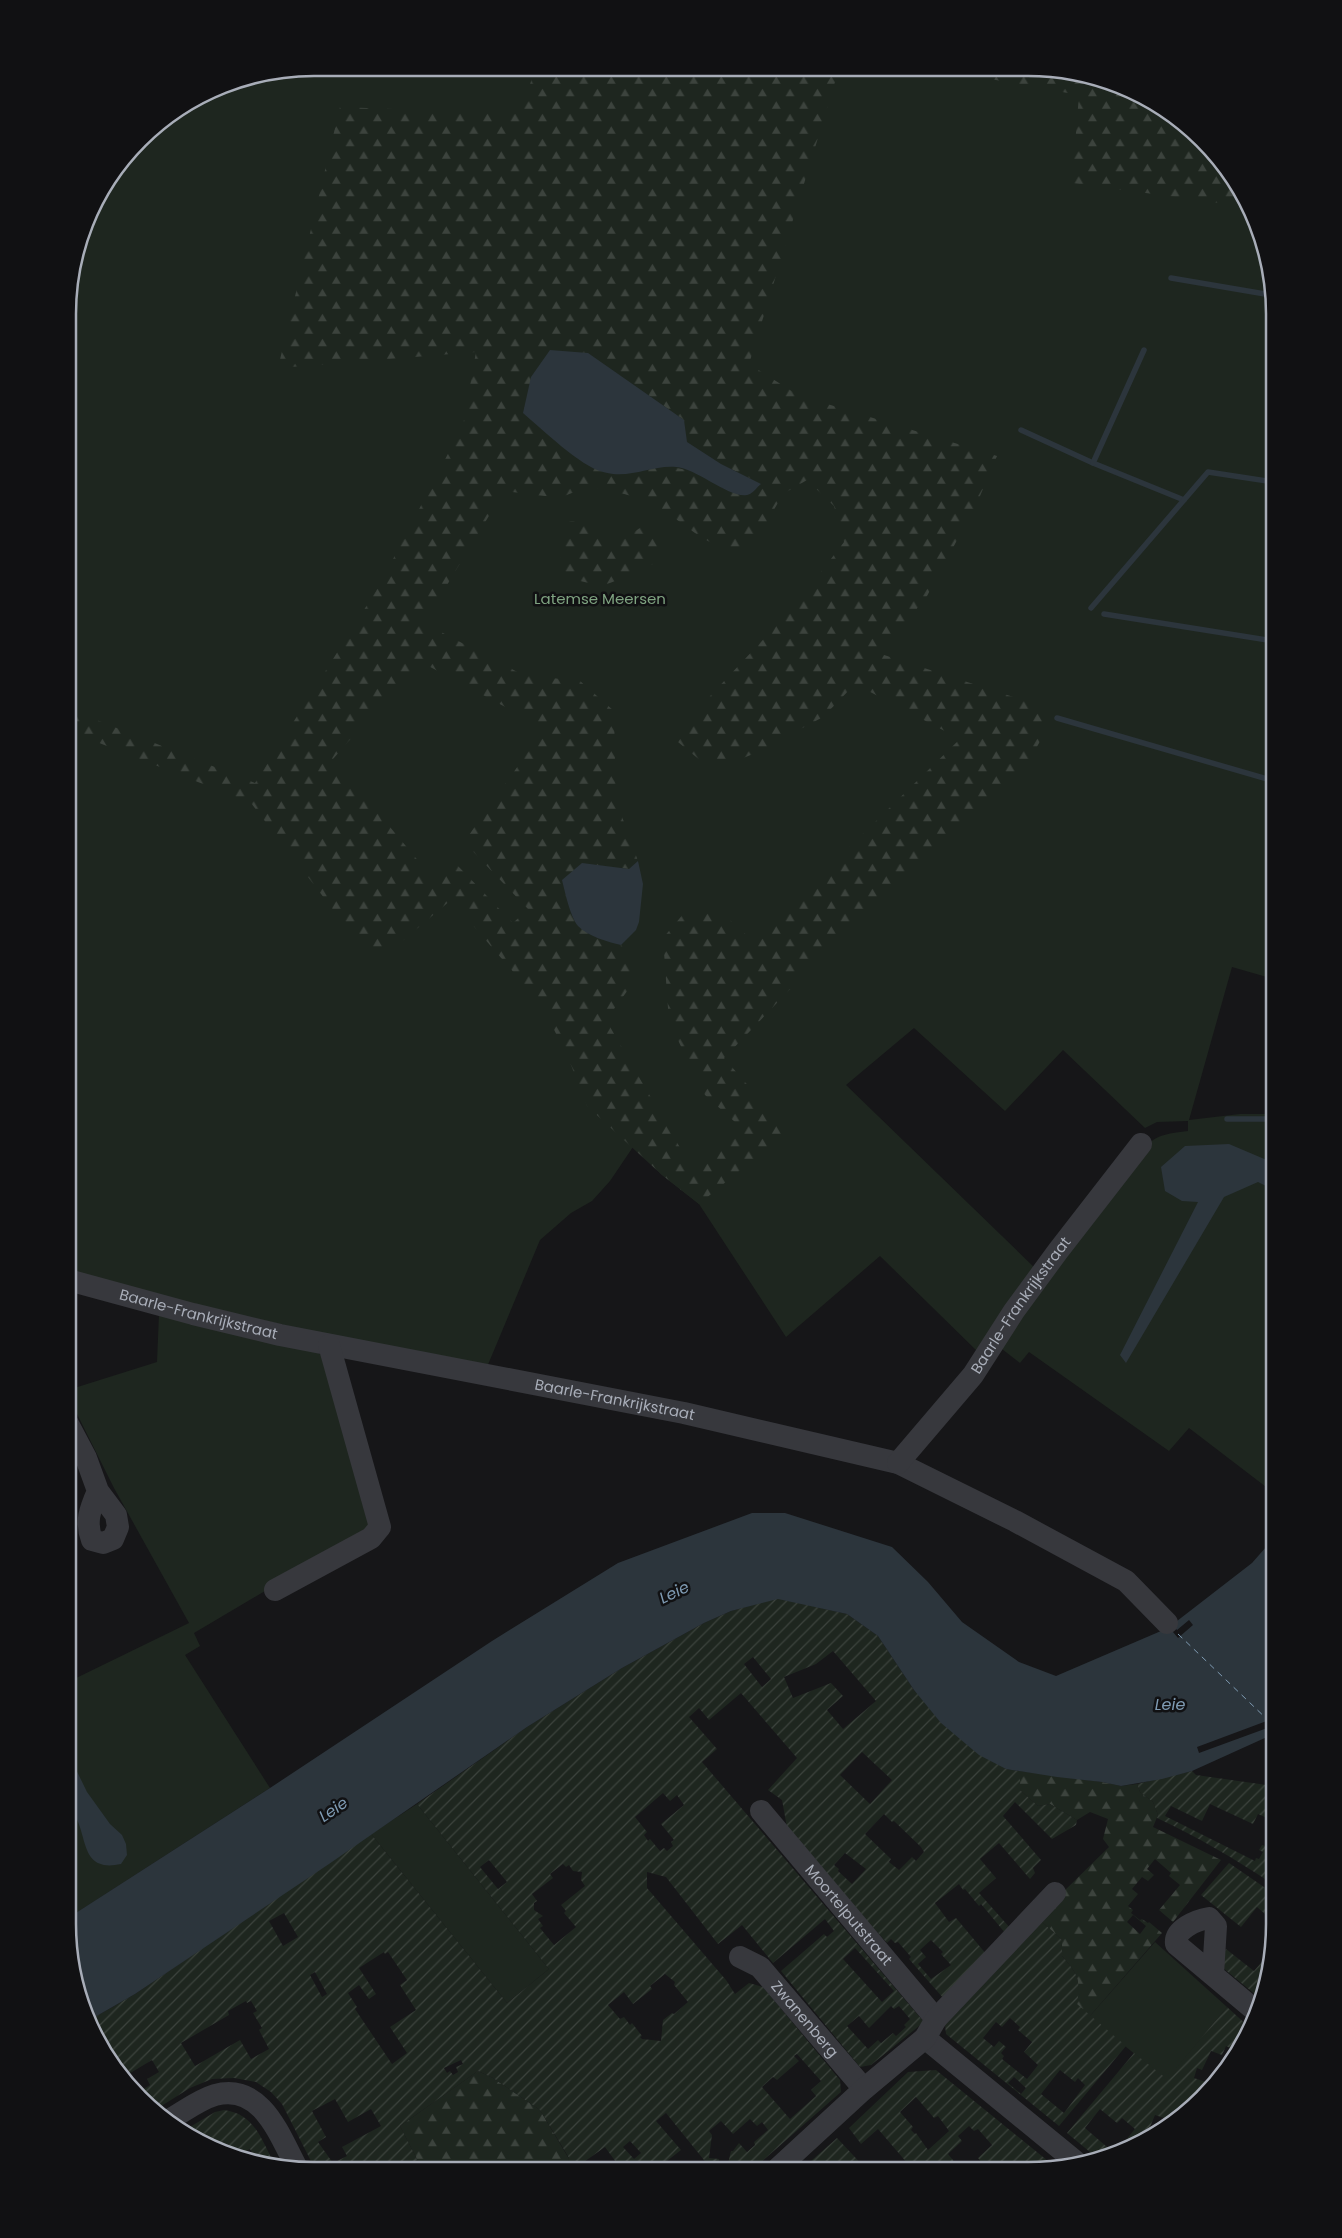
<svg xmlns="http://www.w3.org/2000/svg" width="1342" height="2238" font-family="Poppins,sans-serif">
  <defs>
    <pattern id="forest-firs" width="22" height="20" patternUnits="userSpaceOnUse" patternTransform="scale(1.25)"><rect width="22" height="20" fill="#1e261f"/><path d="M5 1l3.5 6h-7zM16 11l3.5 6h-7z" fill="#3c433d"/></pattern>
    <pattern id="garden-furrows" width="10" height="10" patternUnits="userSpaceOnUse" patternTransform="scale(1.25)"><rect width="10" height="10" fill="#1e261f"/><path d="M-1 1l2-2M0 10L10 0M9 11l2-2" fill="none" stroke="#3c433d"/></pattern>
  </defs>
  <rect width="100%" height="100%" fill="#161618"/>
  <!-- green -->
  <g fill="#1e261f">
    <path d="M 314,68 L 1060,70 L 1123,86 L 1178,119 L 1224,164 L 1256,220 L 1274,314 L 1274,979 L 1232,967 L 1189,1120 L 1240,1114 L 1274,1114 L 1274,1493 L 1189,1428 L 1169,1451 L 1029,1352 L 1020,1363 L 1002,1349 L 1013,1328 L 1140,1151 C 1157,1134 1165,1134 1188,1131 L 1188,1121 L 1157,1122 L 1145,1128 L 1063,1050 L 1005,1111 L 914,1028 L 846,1085 L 1037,1270 L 978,1352 L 880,1256 L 786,1337 L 699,1204 L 662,1175 L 633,1147 L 610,1181 L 592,1201 L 571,1213 L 540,1240 L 487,1367 L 446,1362 L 68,1276 L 70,282 L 93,205 L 151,129 L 220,86 Z"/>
    <path d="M 159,1314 L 312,1349 L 323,1356 L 369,1524 L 363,1532 L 348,1542 L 194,1633 L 200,1646 L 185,1655 L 270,1788 L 73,1915 L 68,1905 L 68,1682 L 189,1623 L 114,1488 L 68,1396 L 68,1390 L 157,1362 Z"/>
    <path d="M 417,1804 L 549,1969 L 507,2003 L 371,1834 Z"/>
    <path d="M 1155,1942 L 1227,2007 L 1167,2080 L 1089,2017 Z"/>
  </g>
  <!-- forest -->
  <g fill="url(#forest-firs)" fill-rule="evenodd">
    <path d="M 535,68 L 839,69 L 749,364 L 798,395 L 997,456 L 977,503 L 927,596 L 881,654 L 1023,700 L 1051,722 L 1026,766 L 798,981 L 724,1058 L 788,1131 L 699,1204 L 662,1175 L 587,1106 L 571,1065 L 549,1019 L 522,982 L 451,900 L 375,964 L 251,803 L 69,731 L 69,709 L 255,783 L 379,586 L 463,425 L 476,352 L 278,368 L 340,107 L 521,114 ZM 550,350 L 588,353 L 684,420 L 687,441 L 721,464 L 760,483 L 727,491 C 707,479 689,467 665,467 ZM 807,480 L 834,506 L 844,542 L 793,608 L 711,695 L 678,742 L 701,761 L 731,763 L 758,752 L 823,717 L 855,684 L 960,739 L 753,941 L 720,911 L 685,912 L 663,938 L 669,1022 L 705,1095 L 745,1131 L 693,1170 L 606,1020 L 633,983 L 635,962 L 621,945 L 602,940 L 582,863 L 629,869 L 638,861 L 616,800 L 614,711 L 580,681 L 523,675 L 424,623 L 504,491 C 522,493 540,496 557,497 C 566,497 574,491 583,489 C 596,486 636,496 649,502 C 684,518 711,560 753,546 L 783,494 ZM 419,661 L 545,728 L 464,842 L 528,909 L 513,923 L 457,865 L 436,882 L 333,759 Z"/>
    <path d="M 935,69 L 1060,70 L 1123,86 L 1178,119 L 1224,164 L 1249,207 L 1072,183 L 1079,95 Z"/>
    <path d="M 571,521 C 585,520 596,528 605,538 L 629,535 L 643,526 L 656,530 L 662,540 L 657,561 L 644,570 L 602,586 L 567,578 L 559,552 L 562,525 Z"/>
    <path d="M 1020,1771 L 1102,1782 L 1121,1786 L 1137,1784 L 1140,1792 L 1153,1802 L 1158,1815 L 1153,1827 L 1221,1860 L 1173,1922 L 1159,1910 L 1180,1885 L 1169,1876 L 1171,1873 L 1155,1859 L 1147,1869 L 1154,1875 L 1148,1881 L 1142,1877 L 1132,1889 L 1138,1894 L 1128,1906 L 1133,1910 L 1131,1913 L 1140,1920 L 1142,1919 L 1148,1923 L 1149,1922 L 1162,1933 L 1089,2017 L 1076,2004 C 1081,1980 1078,1974 1062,1956 L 1062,1940 L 1041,1921 L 1060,1895 L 1109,1847 L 1103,1839 L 1108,1819 L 1090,1812 L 1077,1820 L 1050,1804 L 1038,1806 L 1020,1790 ZM 1133,1915 L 1146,1926 L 1140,1934 L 1127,1922 Z"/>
    <path d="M 478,2071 L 493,2078 L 540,2110 L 569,2159 L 567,2169 L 422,2169 L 400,2126 Z"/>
  </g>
  <!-- garden -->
  <g fill="url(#garden-furrows)" fill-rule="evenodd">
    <path d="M 778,1598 L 847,1614 L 878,1636 L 914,1690 L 1006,1769 L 1020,1771 L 1020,1790 L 1038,1806 L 1050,1804 L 1077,1820 L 1076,1825 L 1052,1839 L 1015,1802 L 1003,1816 L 1041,1860 L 1033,1868 L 1035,1873 L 1030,1879 L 999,1843 L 980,1859 L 996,1878 L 979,1893 L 1011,1929 L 1006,1934 L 981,1904 L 979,1906 L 965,1889 L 963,1890 L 959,1884 L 935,1903 L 949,1922 L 956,1918 L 987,1955 L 944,1999 L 909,1959 L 911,1957 L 898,1942 L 895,1943 L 891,1939 L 887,1943 L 788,1833 L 782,1800 L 768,1790 L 797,1758 L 741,1693 L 709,1720 L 699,1708 L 689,1717 L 717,1749 L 702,1762 L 924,2022 L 871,2065 L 860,2067 L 781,1971 L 824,1934 L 827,1937 L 834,1931 L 825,1919 L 773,1963 L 742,1925 L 718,1944 L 666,1877 L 647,1872 L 647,1888 L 726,1980 L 735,1994 L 749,1983 L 763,1987 L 840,2080 L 841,2092 L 752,2170 L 712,2170 L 666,2113 L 656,2121 L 681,2150 L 667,2161 L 674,2170 L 621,2169 L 605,2147 L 574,2169 L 567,2169 L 569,2158 L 540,2110 L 493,2078 L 478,2071 L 400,2126 L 422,2169 L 371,2169 L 370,2166 L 366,2169 L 315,2169 L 282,2104 L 271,2092 L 256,2082 L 234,2078 L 212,2079 L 190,2088 L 155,2110 L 137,2093 L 150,2085 L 147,2079 L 159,2072 L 152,2060 L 122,2078 L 119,2074 L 88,2021 L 135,1994 L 371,1834 L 507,2003 L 549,1969 L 417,1804 L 527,1727 L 622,1668 L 704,1623 L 731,1611 ZM 833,1651 L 876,1701 L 843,1729 L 827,1710 L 843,1696 L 831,1683 L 793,1698 L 784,1677 L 816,1664 ZM 753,1657 L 771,1679 L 762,1687 L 744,1664 ZM 862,1752 L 892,1780 L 870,1804 L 840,1775 ZM 663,1793 L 670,1801 L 677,1795 L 684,1805 L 661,1824 L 674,1840 L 671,1842 L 673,1846 L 667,1851 L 664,1848 L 660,1851 L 650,1839 L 648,1841 L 644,1835 L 647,1832 L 635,1817 ZM 884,1814 L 892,1822 L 894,1821 L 921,1847 L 924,1852 L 916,1861 L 912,1857 L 899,1870 L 889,1862 L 891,1859 L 865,1834 ZM 845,1853 L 866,1869 L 852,1884 L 838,1871 L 839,1869 L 834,1865 ZM 489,1860 L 507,1882 L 498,1889 L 480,1867 ZM 563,1864 L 566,1867 L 569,1865 L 573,1871 L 582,1872 L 581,1880 L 585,1886 L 561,1905 L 566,1911 L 564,1913 L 576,1927 L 554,1945 L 540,1928 L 543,1926 L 538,1919 L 543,1916 L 534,1910 L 534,1903 L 537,1901 L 532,1894 L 553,1878 L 550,1874 ZM 284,1913 L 298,1937 L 283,1946 L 269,1921 ZM 931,1940 L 943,1952 L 941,1954 L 951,1965 L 931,1979 L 918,1964 L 926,1957 L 920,1950 ZM 855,1948 L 894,1991 L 882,2002 L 843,1959 ZM 384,1952 L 385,1954 L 388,1952 L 407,1980 L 400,1985 L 416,2010 L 390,2027 L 407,2053 L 392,2064 L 355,2009 L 357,2007 L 348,1993 L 359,1985 L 369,1999 L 376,1994 L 359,1968 ZM 315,1972 L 327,1994 L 322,1997 L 310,1975 ZM 665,1974 L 675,1982 L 674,1985 L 688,2002 L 674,2014 L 672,2013 L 663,2020 L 661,2041 L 642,2039 L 640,2037 L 642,2036 L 632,2023 L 630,2025 L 624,2017 L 620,2019 L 608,2005 L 624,1992 L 633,2004 L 652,1989 L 650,1986 ZM 246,2001 L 247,2003 L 251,2001 L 257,2011 L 253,2013 L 262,2028 L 259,2030 L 269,2049 L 251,2059 L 240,2040 L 195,2066 L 181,2043 L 229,2015 L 228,2011 ZM 891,2006 L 894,2009 L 899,2006 L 910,2019 L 904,2025 L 906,2027 L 896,2036 L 893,2033 L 881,2043 L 878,2040 L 868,2049 L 847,2026 L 859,2016 L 869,2028 ZM 797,2054 L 821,2081 L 811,2090 L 816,2096 L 790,2119 L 762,2087 L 773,2077 L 777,2080 L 799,2061 L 794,2056 ZM 461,2060 L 463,2064 L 456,2067 L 458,2072 L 453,2075 L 450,2071 L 447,2073 L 444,2068 ZM 335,2099 L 348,2122 L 371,2109 L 381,2126 L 342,2147 L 347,2156 L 333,2163 L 318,2142 L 326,2137 L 312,2111 ZM 750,2119 L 757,2126 L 762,2122 L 768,2130 L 754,2142 L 755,2145 L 747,2152 L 739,2143 L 733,2151 L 731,2151 L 727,2168 L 718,2166 L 719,2159 L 709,2158 L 712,2135 L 709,2131 L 721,2121 L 733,2134 ZM 630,2141 L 641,2153 L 634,2159 L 623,2147 Z"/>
    <path d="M 1192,1771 L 1196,1775 L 1274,1786 L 1274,1821 L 1258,1814 L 1253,1824 L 1210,1804 L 1202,1821 L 1171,1806 L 1165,1816 L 1255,1861 L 1256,1858 L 1259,1859 L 1263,1852 L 1259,1850 L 1262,1845 L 1266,1846 L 1274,1829 L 1274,1885 C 1237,1860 1198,1837 1157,1818 L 1158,1815 L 1153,1802 L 1140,1792 L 1137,1784 Z"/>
    <path d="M 1229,1863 L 1274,1894 L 1274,1922 L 1257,1907 L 1241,1927 L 1201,1895 Z"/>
    <path d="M 1041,1921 L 1062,1940 L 1062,1956 C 1078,1974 1081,1980 1077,2004 L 1126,2046 L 1059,2126 L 946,2034 L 945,2025 ZM 1010,2018 L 1020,2027 L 1018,2030 L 1032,2042 L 1024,2052 L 1038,2065 L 1027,2079 L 1002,2059 L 1004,2056 L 1001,2053 L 1006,2047 L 999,2041 L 994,2047 L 983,2038 L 996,2022 L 1002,2027 ZM 1060,2070 L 1075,2082 L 1078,2078 L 1085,2085 L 1064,2113 L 1041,2094 ZM 1014,2077 L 1026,2088 L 1021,2094 L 1008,2083 Z"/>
    <path d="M 1226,1949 L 1254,1971 L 1272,1950 L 1262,2000 L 1223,1968 L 1222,1958 Z"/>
    <path d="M 1227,2007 L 1249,2027 L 1236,2051 L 1226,2046 L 1222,2055 L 1211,2051 L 1202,2070 L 1197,2068 L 1194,2078 L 1206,2082 L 1203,2090 L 1206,2091 L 1178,2120 L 1160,2130 L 1164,2118 L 1155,2115 L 1150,2127 L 1159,2131 L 1122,2152 L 1115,2153 L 1135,2129 L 1122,2118 L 1117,2123 L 1100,2109 L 1085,2128 L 1114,2153 L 1096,2157 L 1067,2133 L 1134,2053 L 1167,2079 Z"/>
    <path d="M 936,2070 L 1048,2161 L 1042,2168 L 1025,2170 L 1017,2165 L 1013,2170 L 977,2170 L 983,2164 L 978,2158 L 992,2145 L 978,2129 L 974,2131 L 969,2126 L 958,2136 L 962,2141 L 948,2154 L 961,2170 L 907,2170 L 908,2164 L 878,2129 L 861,2144 L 849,2128 L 908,2072 ZM 916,2097 L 934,2118 L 938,2116 L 949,2131 L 928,2150 L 916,2133 L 915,2134 L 911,2130 L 913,2127 L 900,2112 Z"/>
    <path d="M 224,2110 C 256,2114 262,2142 276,2167 L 257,2162 L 250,2149 L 236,2156 L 220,2152 L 183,2131 L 215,2112 Z"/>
    <path d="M 837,2138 L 867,2170 L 848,2170 L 841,2163 L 834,2170 L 819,2170 L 811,2161 Z"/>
  </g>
  <!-- water -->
  <g fill="#2c353c">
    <path d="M 550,350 L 588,353 L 684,420 L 687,442 L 721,464 L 761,484 C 757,487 754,492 750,494 C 733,502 697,468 676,467 C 650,465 630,480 603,472 C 580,466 543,430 523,413 L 531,377 Z"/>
    <path d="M 638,861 L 643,884 L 639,922 L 636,930 L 621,945 C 608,942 587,936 578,926 C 570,916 565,892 562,880 L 582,863 L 629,869 Z"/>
    <path d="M 1229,1144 L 1274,1163 L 1274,1190 L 1258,1182 L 1224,1197 L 1126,1363 L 1120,1355 L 1198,1202 L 1182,1201 L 1165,1191 L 1161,1167 L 1185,1146 Z"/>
    <path d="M 752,1513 L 785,1513 L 892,1547 L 928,1582 L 962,1622 L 1019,1662 L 1056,1676 L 1168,1628 L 1252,1563 L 1274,1538 L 1274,1715 L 1267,1737 L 1192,1771 L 1162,1779 L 1121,1786 L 1102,1782 L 1057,1777 L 1006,1769 L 979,1755 L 941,1723 L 914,1690 L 878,1636 L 847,1614 L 778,1599 L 731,1611 L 704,1623 L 622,1668 L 527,1727 L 329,1864 L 135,1994 L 88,2021 L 68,1918 L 270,1788 L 492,1641 L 618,1563 Z"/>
    <path d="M 68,1753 L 87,1792 L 110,1824 L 122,1835 L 126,1844 L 127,1855 L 121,1864 C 75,1874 91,1827 68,1807 Z"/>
  </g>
  <!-- pier -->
  <g fill="#161618">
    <path d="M 1189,1620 L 1193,1625 L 1178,1638 L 1168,1626 L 1171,1623 L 1177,1630 Z"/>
    <path d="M 1272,1719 L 1274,1723 L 1272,1730 L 1270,1727 L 1199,1753 L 1197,1747 Z"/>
  </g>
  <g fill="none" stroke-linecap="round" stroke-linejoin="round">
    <!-- stream -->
    <g stroke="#2c353c" stroke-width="5.5">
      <path d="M 1171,278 L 1271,295"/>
      <path d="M 1021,430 L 1093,463 L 1184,500"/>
      <path d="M 1093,463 L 1144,350"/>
      <path d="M 1091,608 L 1208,472 L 1274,482"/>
      <path d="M 1104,614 L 1274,641"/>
      <path d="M 1057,718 L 1274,781"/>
      <path d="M 1227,1119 L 1274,1119"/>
    </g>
    <!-- ferry -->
    <path stroke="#7f9bb3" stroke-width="1" stroke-dasharray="6 5" stroke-linecap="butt" d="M 1178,1634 L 1271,1723"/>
    <!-- minor -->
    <g stroke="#37383d" stroke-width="22">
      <path id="s1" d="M 68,1280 L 193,1314 L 280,1335 L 684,1413 L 898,1463 L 1015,1521 L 1126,1581 L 1167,1623"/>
      <path d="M 68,1424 L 86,1458 L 98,1491 L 116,1515 L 118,1527 L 113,1539 L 103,1543 L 92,1540 C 85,1522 90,1509 98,1491"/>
      <path id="s2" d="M 898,1463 L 973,1375 L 1014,1311 L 1058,1251 L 1141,1144"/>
      <path d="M 275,1590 L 371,1538 L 380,1527 L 329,1345"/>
      <path id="s3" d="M 761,1811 L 936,2019"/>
      <path id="s4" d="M 740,1957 L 760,1967 L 864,2089"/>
      <path d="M 1213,1974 L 1216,1926 L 1209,1918 C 1197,1920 1174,1929 1176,1944 L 1257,2012"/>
      <path d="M 925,2038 L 1075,2161"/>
      <path d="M 167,2121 C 182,2113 198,2100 215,2095 C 262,2082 280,2137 297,2168"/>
      <path d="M 776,2170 L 864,2089 L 925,2038 L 936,2019 L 1055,1893"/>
    </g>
  </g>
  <g text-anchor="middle" stroke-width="5" stroke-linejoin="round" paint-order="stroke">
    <!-- park labels -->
    <g font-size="15" fill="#7fa381" stroke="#111113">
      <text x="600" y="604">Latemse Meersen</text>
    </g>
    <!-- street labels -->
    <g font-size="15" fill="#a8adb8" stroke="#111113">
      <text dy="5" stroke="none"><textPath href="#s2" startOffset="200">Baarle-Frankrijkstraat</textPath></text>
      <text dy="5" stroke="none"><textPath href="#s1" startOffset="135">Baarle-Frankrijkstraat</textPath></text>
      <text dy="5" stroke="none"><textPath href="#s1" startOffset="560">Baarle-Frankrijkstraat</textPath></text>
      <text dy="5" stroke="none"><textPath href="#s3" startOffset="136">Moortelputstraat</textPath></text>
      <text dy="5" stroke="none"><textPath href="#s4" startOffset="91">Zwanenberg</textPath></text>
    </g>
    <!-- water labels -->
    <g font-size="16" font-style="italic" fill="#7f9bb3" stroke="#111113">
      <text transform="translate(674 1592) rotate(-26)" y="6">Leie</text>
      <text x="1170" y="1710">Leie</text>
      <text transform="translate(333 1809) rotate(-34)" y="6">Leie</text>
    </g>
  </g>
  <!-- crop -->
  <path d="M0 0H1342V2238H0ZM314 76H1028A238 238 0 0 1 1266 314V1924A238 238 0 0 1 1028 2162H314A238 238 0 0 1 76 1924V314A238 238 0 0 1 314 76Z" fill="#111113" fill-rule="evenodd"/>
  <path fill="none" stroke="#a8adb8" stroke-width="2.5" d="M314 76H1028A238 238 0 0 1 1266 314V1924A238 238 0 0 1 1028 2162H314A238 238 0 0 1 76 1924V314A238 238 0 0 1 314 76Z"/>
</svg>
